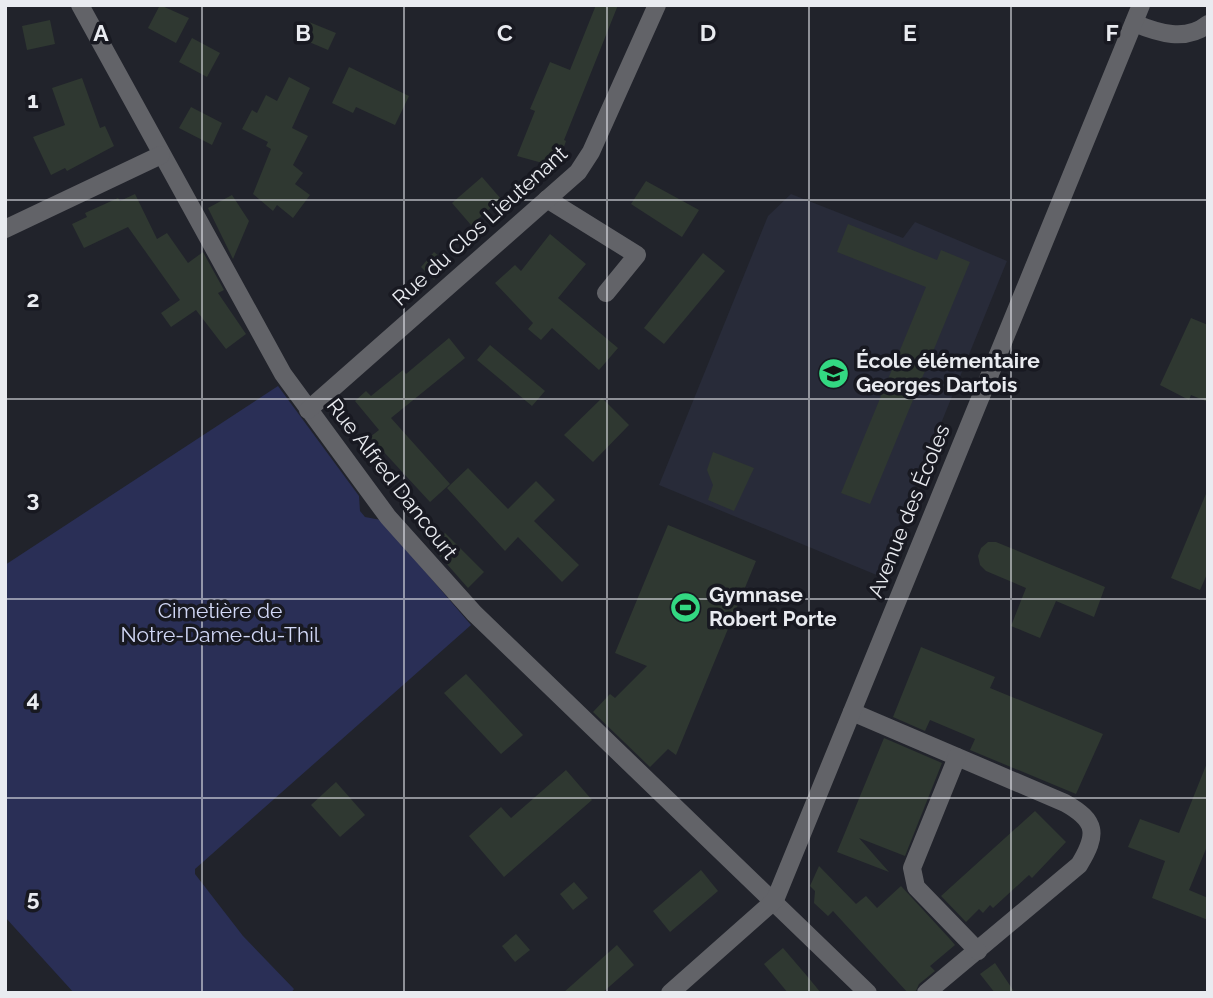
<svg xmlns="http://www.w3.org/2000/svg" width="1213" height="998" font-family="Raleway,sans-serif">
  <rect width="100%" height="100%" fill="#21232b"/>
  <!-- built -->
  <path fill="#282b39" d="M 791,194 L 903,238 L 915,222 L 1007,261 L 879,576 L 659,485 L 768,216 Z"/>
  <!-- green -->
  <path fill="#2a2f56" d="M 278,386 L 359,496 L 360,511 L 365,517 L 381,520 L 471,625 L 195,869 L 195,874 L 243,936 L 294,989 L 291,993 L 74,993 L 5,917 L 5,565 Z"/>
  <!-- building -->
  <g fill="#2f3831">
    <path d="M 160,5 L 189,18 L 176,43 L 148,28 Z"/>
    <path d="M 596,5 L 618,5 L 564,140 L 566,141 L 557,167 L 517,156 L 535,111 L 530,109 L 550,62 L 570,70 Z"/>
    <path d="M 50,20 L 55,44 L 27,50 L 22,26 Z"/>
    <path d="M 309,22 L 336,33 L 328,50 L 302,39 Z"/>
    <path d="M 192,38 L 220,53 L 207,77 L 179,62 Z"/>
    <path d="M 349,67 L 409,96 L 395,125 L 356,107 L 353,113 L 332,103 Z"/>
    <path d="M 289,77 L 310,88 L 292,128 L 308,136 L 293,165 L 303,173 L 295,184 L 310,195 L 293,218 L 277,205 L 273,211 L 253,194 L 271,149 L 266,146 L 268,142 L 242,129 L 252,110 L 257,113 L 266,95 L 277,101 Z"/>
    <path d="M 82,78 L 100,128 L 105,126 L 114,146 L 67,171 L 65,168 L 51,175 L 33,137 L 65,125 L 52,88 Z"/>
    <path d="M 191,107 L 222,123 L 212,145 L 179,128 Z"/>
    <path d="M 482,177 L 501,199 L 471,225 L 452,203 Z"/>
    <path d="M 646,181 L 699,210 L 682,237 L 631,204 Z"/>
    <path d="M 135,194 L 157,239 L 167,233 L 188,263 L 203,252 L 224,290 L 218,293 L 246,334 L 226,349 L 196,310 L 171,327 L 161,313 L 180,300 L 128,227 L 84,248 L 72,224 L 87,217 L 85,213 L 118,198 L 120,201 Z"/>
    <path d="M 232,195 L 249,221 L 233,259 L 208,208 Z"/>
    <path d="M 848,224 L 937,260 L 941,250 L 970,262 L 870,504 L 841,493 L 926,287 L 837,252 Z"/>
    <path d="M 550,234 L 586,264 L 558,298 L 618,348 L 599,370 L 552,328 L 541,340 L 528,329 L 533,323 L 495,283 L 515,265 L 521,271 Z"/>
    <path d="M 434,252 L 449,264 L 434,280 L 421,267 Z"/>
    <path d="M 703,253 L 725,271 L 664,344 L 644,328 Z"/>
    <path d="M 1191,318 L 1208,325 L 1208,402 L 1191,395 L 1189,400 L 1160,385 Z"/>
    <path d="M 449,338 L 465,358 L 391,418 L 450,484 L 430,502 L 370,437 L 379,430 L 355,401 L 366,391 L 371,396 L 403,370 L 406,374 Z"/>
    <path d="M 490,345 L 545,391 L 532,406 L 477,360 Z"/>
    <path d="M 602,398 L 629,425 L 593,462 L 564,435 Z"/>
    <path d="M 713,452 L 754,468 L 734,511 L 708,500 L 713,485 L 707,470 Z"/>
    <path d="M 468,468 L 508,509 L 536,481 L 555,500 L 534,521 L 579,565 L 562,582 L 518,537 L 505,551 L 447,488 Z"/>
    <path d="M 1208,489 L 1208,572 L 1200,590 L 1171,578 Z"/>
    <path d="M 668,525 L 756,561 L 676,755 L 668,749 L 650,767 L 593,712 L 610,694 L 615,698 L 647,666 L 615,653 Z"/>
    <path d="M 445,533 L 484,572 L 468,588 L 431,546 Z"/>
    <path d="M 996,542 L 1105,587 L 1094,617 L 1056,601 L 1040,638 L 1011,626 L 1026,588 L 986,571 L 980,565 L 978,556 L 981,548 L 988,542 Z"/>
    <path d="M 921,647 L 995,677 L 990,688 L 1103,734 L 1076,794 L 970,750 L 975,739 L 930,720 L 925,731 L 893,717 Z"/>
    <path d="M 466,674 L 523,735 L 501,754 L 444,693 Z"/>
    <path d="M 884,738 L 942,763 L 905,856 L 859,838 L 889,872 L 837,852 Z"/>
    <path d="M 1207,763 L 1208,844 L 1189,890 L 1208,898 L 1208,920 L 1152,898 L 1165,861 L 1128,847 L 1140,819 L 1179,833 Z"/>
    <path d="M 566,770 L 592,800 L 504,877 L 469,836 L 501,807 L 511,818 Z"/>
    <path d="M 336,782 L 365,815 L 340,837 L 311,805 Z"/>
    <path d="M 1035,811 L 1066,842 L 1032,878 L 1029,875 L 993,908 L 990,905 L 983,913 L 979,909 L 966,922 L 941,896 Z"/>
    <path d="M 819,866 L 856,904 L 866,896 L 877,908 L 901,886 L 949,938 L 955,945 L 930,966 L 935,971 L 919,984 L 915,993 L 908,993 L 833,911 L 828,916 L 814,903 L 815,891 L 810,886 Z"/>
    <path d="M 701,870 L 718,891 L 670,932 L 653,911 Z"/>
    <path d="M 574,882 L 588,898 L 573,910 L 560,894 Z"/>
    <path d="M 516,934 L 530,950 L 515,962 L 502,946 Z"/>
    <path d="M 617,945 L 634,965 L 602,993 L 563,993 Z"/>
    <path d="M 783,948 L 807,976 L 821,993 L 788,993 L 764,964 Z"/>
    <path d="M 995,963 L 1015,993 L 995,993 L 980,974 Z"/>
  </g>
  <g fill="none" stroke-linecap="round" stroke-linejoin="round">
    <!-- street -->
    <g stroke="#626368" stroke-width="18">
      <path d="M 80,5 L 283,374 L 388,517 L 474,613 L 868,993"/>
      <path d="M 1134,23 C 1158,33 1186,42 1208,24"/>
      <path d="M 547,199 L 637,255 L 606,293"/>
      <path d="M 5,229 L 161,155"/>
      <path d="M 308,410 L 578,172 L 591,152 L 657,5"/>
      <path d="M 852,712 L 1065,803 C 1097,821 1098,834 1079,865 L 926,993"/>
      <path d="M 957,757 L 912,868 L 916,887 L 978,951"/>
      <path d="M 670,993 L 775,900 L 1141,5"/>
    </g>
  </g>
  <!-- grid -->
  <path fill="none" stroke="#e9ebf0" stroke-width="2" stroke-opacity="0.55" d="M 202,5 L 202,993M 404,5 L 404,993M 607,5 L 607,993M 809,5 L 809,993M 1011,5 L 1011,993M 5,200 L 1208,200M 5,399 L 1208,399M 5,599 L 1208,599M 5,798 L 1208,798"/>
  <!-- icons -->
  <defs>
    <symbol id="school-disc" viewBox="-11 -11 22 22"><circle r="9.5" fill="#33d882" stroke="#181921"/><path d="M0-5L7-2L0 1L-7-2ZM-4 1L0 2.5L4 1V4Q0 6-4 4Z" fill="#111"/></symbol>
    <symbol id="stadium-disc" viewBox="-11 -11 22 22"><circle r="9.5" fill="#33d882" stroke="#181921"/><path d="M0-5a6.5 5 0 1 0 0 10a6.5 5 0 1 0 0-10ZM-3.5-1.8h7v3.6h-7Z" fill="#111"/></symbol>
  </defs>
  <g fill-rule="evenodd">
    <use href="#school-disc" x="816" y="356" width="35" height="35"/>
    <use href="#stadium-disc" x="668" y="590" width="35" height="35"/>
  </g>
  <g text-anchor="middle" stroke-width="7" stroke-linejoin="round" paint-order="stroke">
    <!-- street labels -->
    <g font-size="21" fill="#e9ebf0" stroke="#181921">
      <text transform="translate(480 226) rotate(-42)" y="7">Rue du Clos Lieutenant</text>
      <text transform="translate(392 479) rotate(52)" y="7">Rue Alfred Dancourt</text>
      <text transform="translate(909 511) rotate(-68)" y="7">Avenue des Écoles</text>
    </g>
    <!-- poi labels -->
    <g font-size="21" font-weight="bold" fill="#e9ebf0" stroke="#181921" text-anchor="start">
      <text x="856" y="368">École élémentaire<tspan x="856" dy="24">Georges Dartois</tspan></text>
      <text x="709" y="602">Gymnase<tspan x="709" dy="24">Robert Porte</tspan></text>
    </g>
    <!-- park labels -->
    <g font-size="21" fill="#d2d8f6" stroke="#181921">
      <text x="220" y="618">Cimetière de<tspan x="220" dy="24">Notre-Dame-du-Thil</tspan></text>
    </g>
  </g>
  <g font-size="23" text-anchor="middle" font-weight="bold" fill="#e9ebf0" stroke="#181921" stroke-width="7" stroke-linejoin="round" paint-order="stroke">
    <text x="101" y="41">A</text>
    <text x="303" y="41">B</text>
    <text x="505" y="41">C</text>
    <text x="708" y="41">D</text>
    <text x="910" y="41">E</text>
    <text x="1112" y="41">F</text>
    <text x="33" y="108">1</text>
    <text x="33" y="307">2</text>
    <text x="33" y="507">3</text>
    <text x="33" y="707">4</text>
    <text x="33" y="906">5</text>
  </g>
  <!-- border -->
  <rect width="1213" height="998" fill="none" stroke="#e9ebf0" stroke-width="14"/>
</svg>
